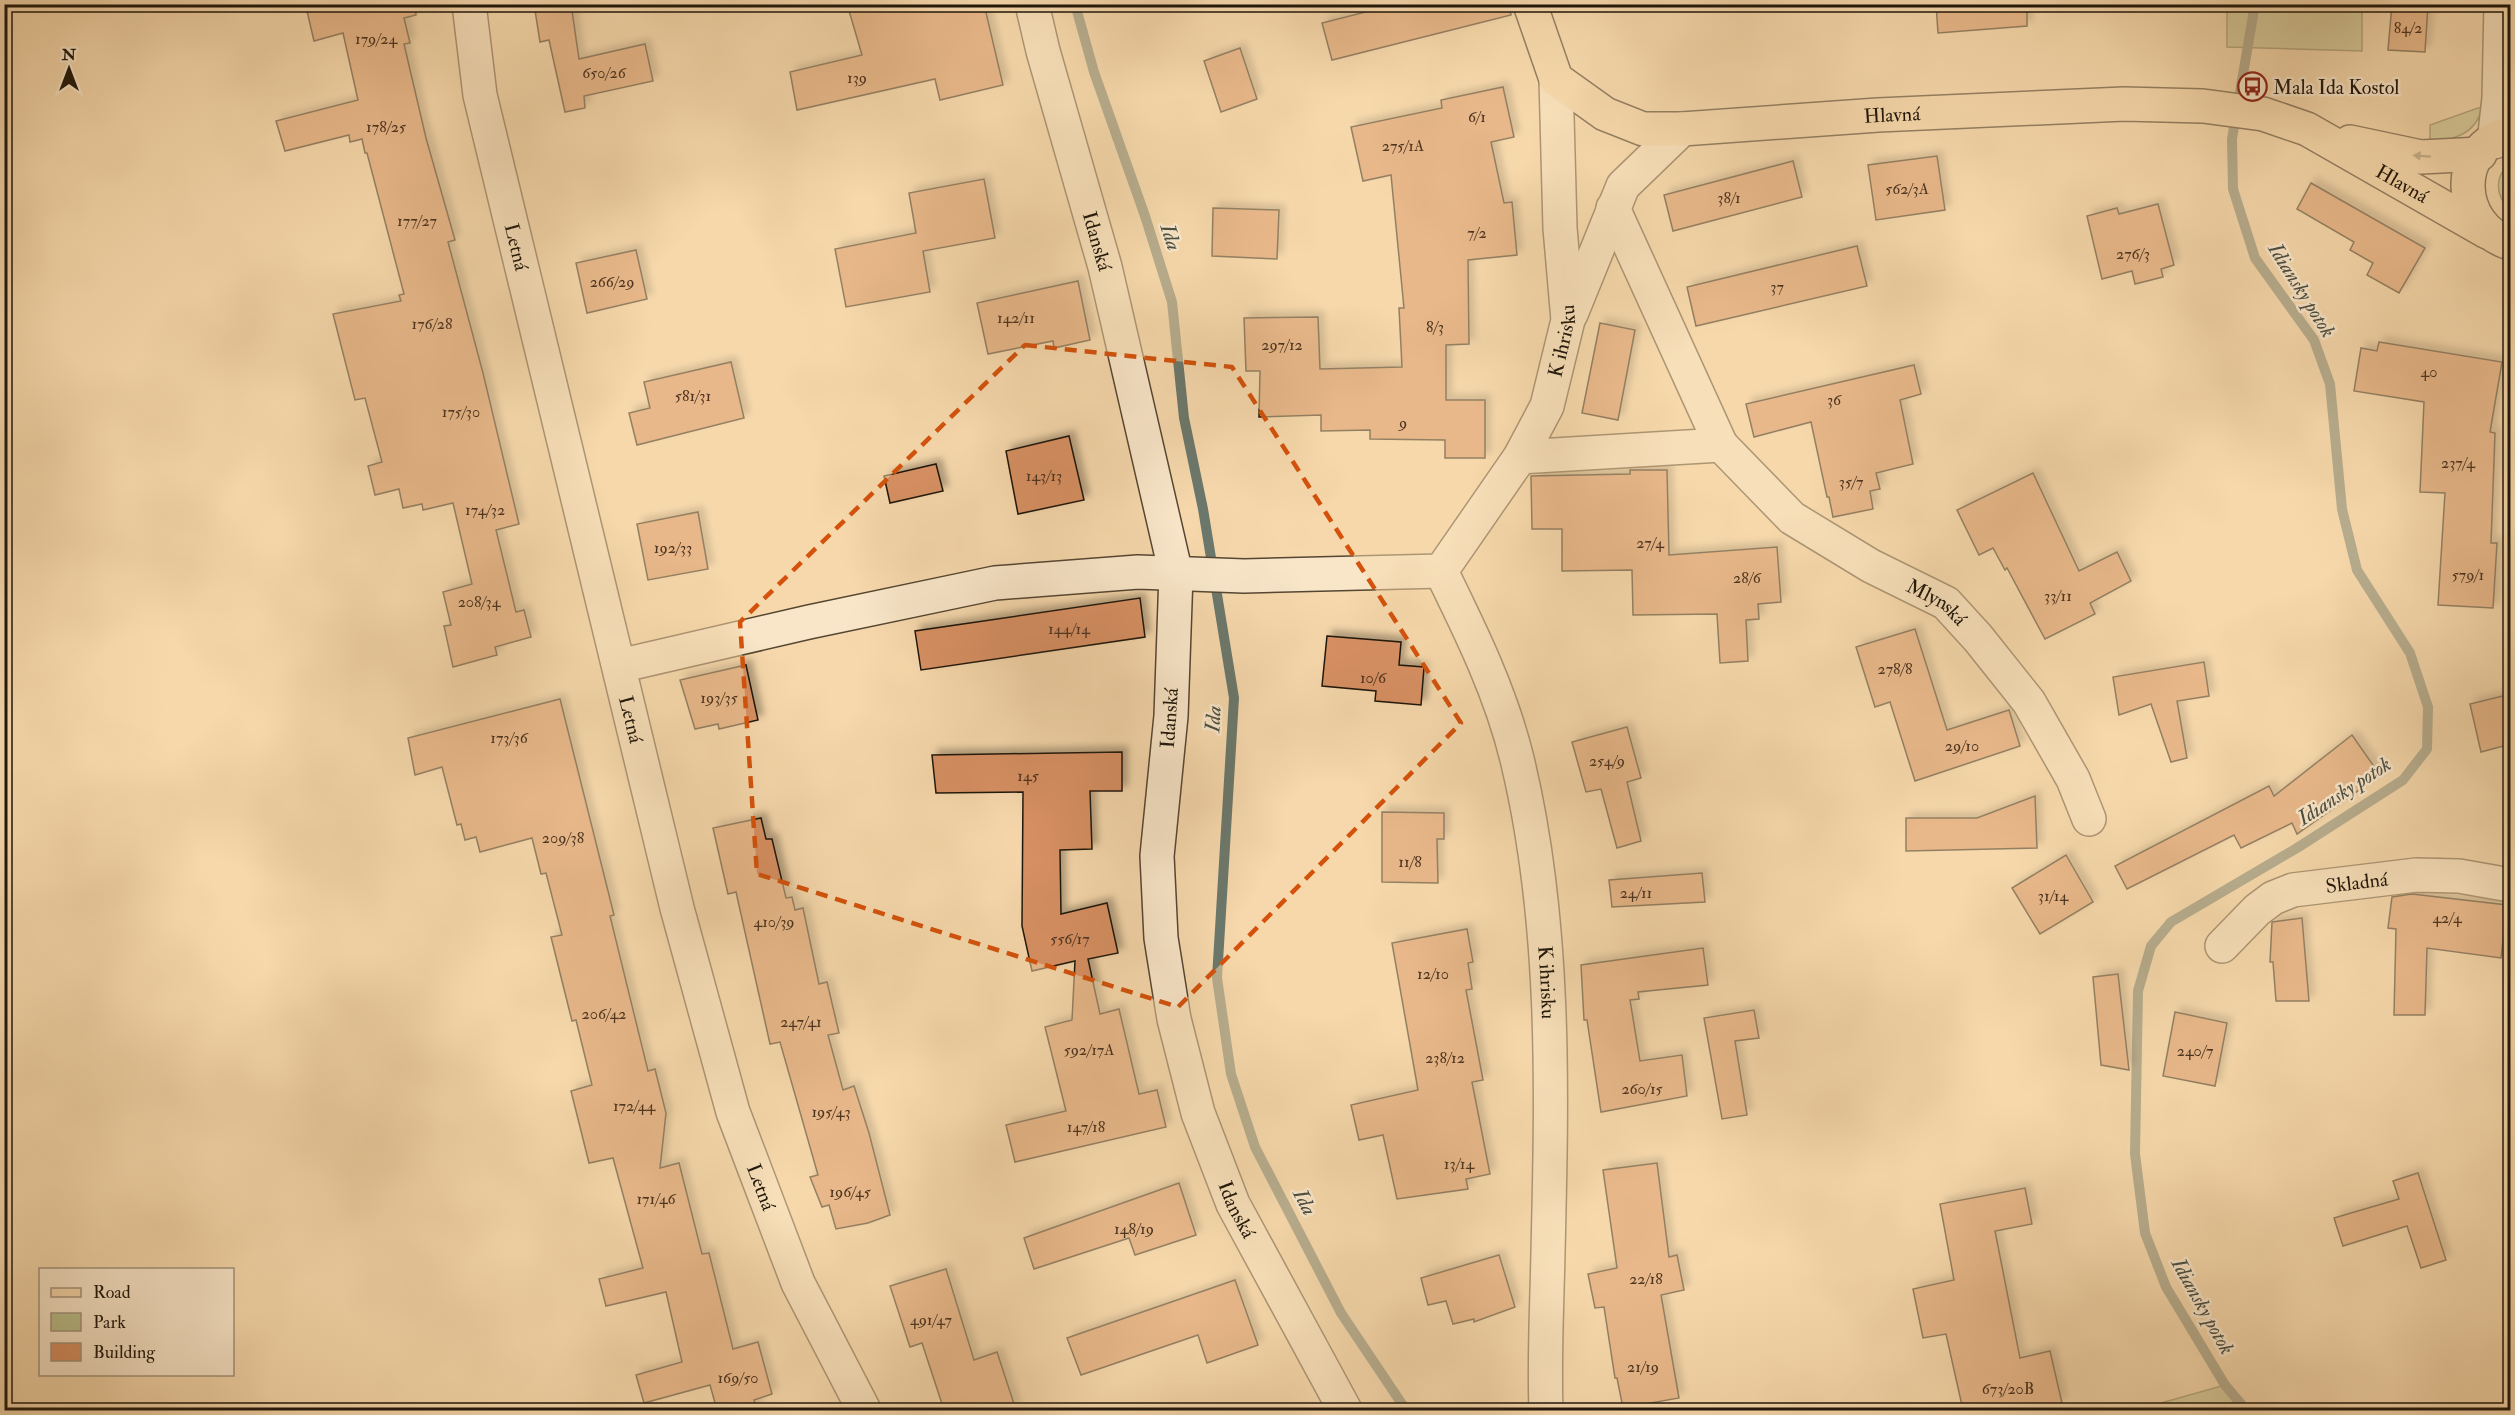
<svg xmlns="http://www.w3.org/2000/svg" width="2515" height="1415" font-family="'IM FELL Double Pica',serif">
  <defs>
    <filter id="shadow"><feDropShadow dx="5.5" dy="-5.5" stdDeviation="3" flood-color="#0004"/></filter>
  </defs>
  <rect width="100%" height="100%" fill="#f6d8ac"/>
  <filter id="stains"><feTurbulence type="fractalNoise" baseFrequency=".00333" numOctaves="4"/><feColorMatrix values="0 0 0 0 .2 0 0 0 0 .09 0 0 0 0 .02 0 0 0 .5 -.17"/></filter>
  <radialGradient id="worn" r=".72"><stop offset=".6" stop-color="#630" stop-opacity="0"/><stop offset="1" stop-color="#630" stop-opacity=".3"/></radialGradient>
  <!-- green -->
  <g fill="#b9bf8c" stroke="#6c6a4b" stroke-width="1.5">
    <path d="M 2227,5 L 2362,5 L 2362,51 L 2227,47 Z"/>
    <path d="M 2478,108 L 2482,108 C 2476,134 2454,140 2430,142 L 2430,125 Z"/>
    <path d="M 2510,164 L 2510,209 C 2495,196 2494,176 2510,164 Z"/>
    <path d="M 2225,1385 L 2246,1410 L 2136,1410 Z"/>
  </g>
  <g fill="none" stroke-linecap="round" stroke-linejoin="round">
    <!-- stream -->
    <g stroke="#6b786c" stroke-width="10">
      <path d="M 1075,4 L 1094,72 L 1145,216 L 1172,302 L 1184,418 L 1203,509 L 1234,698 L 1217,978 L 1231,1074 L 1255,1147 L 1341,1313 L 1406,1410"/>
      <path d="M 2246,1410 L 2225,1385 L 2166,1287 L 2145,1233 L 2135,1154 L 2138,991 L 2151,946 L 2171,922 L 2297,848 L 2403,780 L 2427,749 L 2428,707 L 2410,653 L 2357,570 L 2342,509 L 2330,384 L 2314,340 L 2255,258 L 2233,189 L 2232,139 L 2255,4"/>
    </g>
  </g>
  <!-- building -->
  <g fill="#d79063" stroke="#1f160a" stroke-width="1.5" filter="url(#shadow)">
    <path d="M 331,4 L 415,4 L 416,15 L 404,18 L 410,43 L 404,44 L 426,138 L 455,240 L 448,242 L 483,373 L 519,524 L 496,530 L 516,612 L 524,610 L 531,637 L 495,647 L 497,655 L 453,667 L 444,626 L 451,625 L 443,592 L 472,584 L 453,503 L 423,510 L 422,504 L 403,508 L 399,489 L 375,495 L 368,466 L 382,462 L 365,398 L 355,400 L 333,314 L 401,301 L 399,295 L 404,294 L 367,153 L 365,153 L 362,139 L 350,142 L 349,135 L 285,151 L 276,121 L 358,100 L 343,33 L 314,41 L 307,11 Z"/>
    <path d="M 534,4 L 571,4 L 579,59 L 645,44 L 653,81 L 584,96 L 585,108 L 565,112 L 549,40 L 540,42 Z"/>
    <path d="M 847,4 L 984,4 L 1003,85 L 940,100 L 935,79 L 797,110 L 790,72 L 862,55 Z"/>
    <path d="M 1397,4 L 1509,4 L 1511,15 L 1332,60 L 1322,23 Z"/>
    <path d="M 1936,4 L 2027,4 L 2027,26 L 1938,33 Z"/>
    <path d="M 2392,4 L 2428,4 L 2425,52 L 2388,50 Z"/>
    <path d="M 1240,48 L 1257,99 L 1221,112 L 1204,61 Z"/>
    <path d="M 1503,87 L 1514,137 L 1491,142 L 1504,203 L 1512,202 L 1517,255 L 1468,260 L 1469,344 L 1446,345 L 1446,400 L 1485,400 L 1485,458 L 1445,458 L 1445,440 L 1370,439 L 1370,430 L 1321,431 L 1321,415 L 1259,417 L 1260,371 L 1246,371 L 1244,318 L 1318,317 L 1320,369 L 1402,367 L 1399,308 L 1404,308 L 1391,175 L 1363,181 L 1351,127 L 1442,108 L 1441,100 Z"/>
    <path d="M 1937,156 L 1945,210 L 1876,220 L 1868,165 Z"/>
    <path d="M 1793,161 L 1802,197 L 1673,231 L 1664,195 Z"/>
    <path d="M 984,179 L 995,238 L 923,251 L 930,292 L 846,307 L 835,249 L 916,233 L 909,193 Z"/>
    <path d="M 2311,183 L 2425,248 L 2399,293 L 2367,275 L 2373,263 L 2350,250 L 2354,242 L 2297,209 Z"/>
    <path d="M 2158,204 L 2174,265 L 2161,269 L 2163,277 L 2135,284 L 2132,271 L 2102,279 L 2087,216 L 2117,208 L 2119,214 Z"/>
    <path d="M 1213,208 L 1279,210 L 1277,259 L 1212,256 Z"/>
    <path d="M 1857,246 L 1867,286 L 1696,326 L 1687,287 Z"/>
    <path d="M 636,250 L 647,299 L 587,313 L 576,263 Z"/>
    <path d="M 1078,281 L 1090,340 L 1054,348 L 1053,341 L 988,354 L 977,303 Z"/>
    <path d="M 1600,323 L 1635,330 L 1618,420 L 1582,413 Z"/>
    <path d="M 2379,342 L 2502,362 L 2490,432 L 2495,433 L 2491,543 L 2497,543 L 2493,608 L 2438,605 L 2445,493 L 2420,492 L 2424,402 L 2354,391 L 2361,348 L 2377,351 Z"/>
    <path d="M 731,362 L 744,418 L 637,445 L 629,413 L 650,408 L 644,382 Z"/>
    <path d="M 1914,365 L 1921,394 L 1900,400 L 1913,464 L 1876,473 L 1880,489 L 1870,491 L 1873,509 L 1833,517 L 1829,497 L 1827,497 L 1811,422 L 1754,437 L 1746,404 Z"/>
    <path d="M 1069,436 L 1084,500 L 1018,514 L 1006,451 Z"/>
    <path d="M 936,464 L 943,491 L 890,503 L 884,476 Z"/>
    <path d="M 1630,470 L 1667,470 L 1669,555 L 1777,547 L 1781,602 L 1758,604 L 1759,619 L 1746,620 L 1748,661 L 1720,663 L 1717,614 L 1633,615 L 1632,570 L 1562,571 L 1562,529 L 1532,529 L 1531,476 L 1630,474 Z"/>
    <path d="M 2033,473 L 2079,571 L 2117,552 L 2131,581 L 2090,603 L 2095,614 L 2045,639 L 2007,568 L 2005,570 L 1993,548 L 1979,555 L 1957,510 Z"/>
    <path d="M 698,512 L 708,569 L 648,580 L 637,524 Z"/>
    <path d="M 1140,598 L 1145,637 L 921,670 L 915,631 Z"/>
    <path d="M 1915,629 L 1947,730 L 2009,710 L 2020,746 L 1915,781 L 1890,702 L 1875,707 L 1856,647 Z"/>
    <path d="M 1327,636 L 1401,642 L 1399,665 L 1424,667 L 1421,705 L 1375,701 L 1376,691 L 1322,686 Z"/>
    <path d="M 2204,662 L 2209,696 L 2177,701 L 2187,758 L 2171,762 L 2151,704 L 2119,715 L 2113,677 Z"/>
    <path d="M 746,665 L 758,720 L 719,729 L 718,724 L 695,729 L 680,680 Z"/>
    <path d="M 2511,694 L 2511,744 L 2481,752 L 2470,704 Z"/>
    <path d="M 560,699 L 614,915 L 610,916 L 648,1071 L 655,1069 L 666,1113 L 660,1168 L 679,1163 L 702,1254 L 709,1253 L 733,1349 L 758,1342 L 772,1394 L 754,1400 L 757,1410 L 717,1410 L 710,1385 L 644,1403 L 636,1375 L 682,1362 L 666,1292 L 606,1306 L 599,1279 L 643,1268 L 613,1158 L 589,1163 L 571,1091 L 592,1085 L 576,1020 L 572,1021 L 551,937 L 562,935 L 546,873 L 541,874 L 532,838 L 480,852 L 476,837 L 465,840 L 461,824 L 457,825 L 442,767 L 415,775 L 408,738 Z"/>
    <path d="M 1627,727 L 1641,778 L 1627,782 L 1641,841 L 1617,848 L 1601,789 L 1586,792 L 1572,742 Z"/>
    <path d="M 2352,735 L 2380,775 L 2297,834 L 2292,823 L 2241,848 L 2234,835 L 2127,889 L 2115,866 L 2269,786 L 2274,796 Z"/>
    <path d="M 1122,752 L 1122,791 L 1090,791 L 1092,849 L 1060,850 L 1061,914 L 1107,903 L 1118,953 L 1088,959 L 1100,1014 L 1119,1009 L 1139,1094 L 1157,1090 L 1166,1127 L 1015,1162 L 1006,1125 L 1066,1111 L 1045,1027 L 1072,1020 L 1075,961 L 1032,971 L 1022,926 L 1023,792 L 936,793 L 932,755 Z"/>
    <path d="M 2035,796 L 2037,848 L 1906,851 L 1906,818 L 1977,818 Z"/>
    <path d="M 1382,812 L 1444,813 L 1444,839 L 1437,839 L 1438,883 L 1382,882 Z"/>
    <path d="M 761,818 L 766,839 L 772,839 L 786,898 L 792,897 L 795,910 L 803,908 L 819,984 L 827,982 L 839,1033 L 828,1035 L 843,1090 L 854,1086 L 869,1133 L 890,1215 L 868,1223 L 836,1229 L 829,1205 L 822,1207 L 810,1177 L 818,1175 L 780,1042 L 770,1044 L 736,892 L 728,894 L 713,828 Z"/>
    <path d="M 2066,855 L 2093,902 L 2040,934 L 2012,888 Z"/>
    <path d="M 1702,873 L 1705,902 L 1612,907 L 1609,880 Z"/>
    <path d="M 2412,894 L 2507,905 L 2501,958 L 2427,948 L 2425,1015 L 2394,1015 L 2396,929 L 2388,928 L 2392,897 Z"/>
    <path d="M 2302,918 L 2309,1001 L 2276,1001 L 2273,962 L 2270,962 L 2272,922 Z"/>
    <path d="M 1467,929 L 1473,962 L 1468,963 L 1472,989 L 1466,990 L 1483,1080 L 1472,1082 L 1490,1174 L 1466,1179 L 1468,1189 L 1397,1199 L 1383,1135 L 1359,1140 L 1351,1105 L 1418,1090 L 1392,943 Z"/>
    <path d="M 1703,948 L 1708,985 L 1638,992 L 1639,999 L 1630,1000 L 1640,1061 L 1682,1055 L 1687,1096 L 1601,1112 L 1587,1020 L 1584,1020 L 1581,965 Z"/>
    <path d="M 2118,974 L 2129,1070 L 2101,1065 L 2093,977 Z"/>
    <path d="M 1754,1010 L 1759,1038 L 1735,1041 L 1747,1115 L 1722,1119 L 1704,1018 Z"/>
    <path d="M 2175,1012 L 2227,1023 L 2215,1086 L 2163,1076 Z"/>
    <path d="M 1657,1163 L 1669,1257 L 1677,1255 L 1684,1290 L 1661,1295 L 1679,1398 L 1623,1408 L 1617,1378 L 1615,1378 L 1604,1307 L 1595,1308 L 1588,1274 L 1617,1268 L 1603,1170 Z"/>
    <path d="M 2418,1173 L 2446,1260 L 2421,1268 L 2407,1226 L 2343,1246 L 2334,1218 L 2399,1199 L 2393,1181 Z"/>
    <path d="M 1179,1183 L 1196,1235 L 1135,1255 L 1129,1238 L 1034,1269 L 1024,1238 Z"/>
    <path d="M 2025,1188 L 2032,1224 L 1995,1231 L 2020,1358 L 2050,1351 L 2062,1403 L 2029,1410 L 1963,1410 L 1946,1334 L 1923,1338 L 1913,1289 L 1954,1280 L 1940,1204 Z"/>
    <path d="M 1499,1255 L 1515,1307 L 1474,1322 L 1474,1319 L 1453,1324 L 1446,1301 L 1428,1305 L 1421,1278 Z"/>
    <path d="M 946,1269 L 974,1360 L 997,1352 L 1016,1410 L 944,1410 L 922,1343 L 910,1347 L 890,1286 Z"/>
    <path d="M 1235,1280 L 1258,1345 L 1207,1363 L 1198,1335 L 1081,1375 L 1067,1338 Z"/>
  </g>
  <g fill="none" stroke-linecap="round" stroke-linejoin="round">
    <defs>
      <g id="minor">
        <path id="s1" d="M 469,4 L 480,95 L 677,908 L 733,1112 L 798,1283 L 864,1410"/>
        <path id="s2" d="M 1032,4 L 1043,51 L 1105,267 L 1176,574 L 1171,716 L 1157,856 L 1161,938 L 1174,1019 L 1198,1113 L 1233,1204 L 1345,1410"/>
        <path d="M 2494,142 L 2499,98 L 2501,4"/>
        <path d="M 1613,208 L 1721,445"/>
        <path d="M 1571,314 L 1623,186 L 1682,129"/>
        <path id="s3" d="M 1520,457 L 1721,445 L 1792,518 L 1871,566 L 1946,603 L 1978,638 L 2029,702 L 2073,779 L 2089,819"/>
        <path id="s4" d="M 1441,571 C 1471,632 1501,693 1517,759 C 1556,920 1552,1088 1548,1252 C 1547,1304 1544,1358 1546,1410"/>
        <path id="s5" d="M 619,666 L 809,622 L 995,583 L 1138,572 L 1244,576 L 1441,571 L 1520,457 L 1547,406 L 1568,320 L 1560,228 L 1556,79"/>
        <path id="s6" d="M 2222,946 L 2257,910 L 2273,898 L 2293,890 L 2416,875 L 2459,876 L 2510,885"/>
      </g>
      <g id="major">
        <path id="s7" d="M 1530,4 L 1556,79 L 1605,114 L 1643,129 L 1682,129 L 1878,115 L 2124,104 L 2203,106 L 2263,114 L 2307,129 L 2487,232"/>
        <path d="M 2510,134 C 2452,145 2456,227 2510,243"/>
        <path d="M 2350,142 L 2421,157 L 2480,154"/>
      </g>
    </defs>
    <!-- minor casing -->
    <use href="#minor" stroke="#554632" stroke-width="36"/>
    <!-- major casing -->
    <use href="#major" stroke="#1f160a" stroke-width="36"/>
    <!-- minor -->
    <use href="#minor" stroke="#f9e6c9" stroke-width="33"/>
    <!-- major -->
    <use href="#major" stroke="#f6d8ac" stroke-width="33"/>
  </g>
  <!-- one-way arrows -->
  <defs><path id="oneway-solid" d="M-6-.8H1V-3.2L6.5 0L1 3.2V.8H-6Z" transform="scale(1.5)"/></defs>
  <use fill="#958163" href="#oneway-solid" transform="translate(2422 156) rotate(-176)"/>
  <!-- marked area -->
  <path d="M0 0H2515V1415H0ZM 1025,345 L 1232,367 L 1461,723 L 1178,1007 L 757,874 L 740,622 Z" fill="#f6d8ac" fill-opacity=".55" fill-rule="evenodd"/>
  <path fill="none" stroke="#d4520c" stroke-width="4.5" stroke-dasharray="12 8" stroke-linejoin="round" d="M 1025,345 L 1232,367 L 1461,723 L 1178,1007 L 757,874 L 740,622 Z"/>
  <!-- icons -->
  <defs>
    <symbol id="bus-ring" viewBox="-11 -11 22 22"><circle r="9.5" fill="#f9e6c9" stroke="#8f2418" stroke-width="1.5"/><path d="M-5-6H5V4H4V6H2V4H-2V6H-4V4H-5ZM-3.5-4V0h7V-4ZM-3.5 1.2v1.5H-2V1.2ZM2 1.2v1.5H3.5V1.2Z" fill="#8f2418"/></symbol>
  </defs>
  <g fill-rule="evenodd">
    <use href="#bus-ring" x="2236" y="70" width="33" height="33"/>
  </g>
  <g text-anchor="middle" stroke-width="5" stroke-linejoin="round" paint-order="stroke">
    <!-- number labels -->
    <g font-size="16" fill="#4d3420">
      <text x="2408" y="33">84/2</text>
      <text x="376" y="44">179/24</text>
      <text x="604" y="78">650/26</text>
      <text x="857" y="83">139</text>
      <text x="1477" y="122">6/1</text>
      <text x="386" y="132">178/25</text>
      <text x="1403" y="151">275/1A</text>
      <text x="1907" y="194">562/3A</text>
      <text x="1729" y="203">38/1</text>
      <text x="417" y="226">177/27</text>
      <text x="1477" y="238">7/2</text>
      <text x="2133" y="259">276/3</text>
      <text x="612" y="287">266/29</text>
      <text x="1777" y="292">37</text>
      <text x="1016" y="323">142/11</text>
      <text x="432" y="329">176/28</text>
      <text x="1435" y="332">8/3</text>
      <text x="1282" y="350">297/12</text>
      <text x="2429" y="377">40</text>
      <text x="693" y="401">581/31</text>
      <text x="1834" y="405">36</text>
      <text x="461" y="417">175/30</text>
      <text x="1403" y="428">9</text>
      <text x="2458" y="468">237/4</text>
      <text x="1044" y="481">143/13</text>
      <text x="1851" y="487">35/7</text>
      <text x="485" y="515">174/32</text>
      <text x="1650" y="548">27/4</text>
      <text x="673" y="553">192/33</text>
      <text x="2468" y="580">579/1</text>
      <text x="1747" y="583">28/6</text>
      <text x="2058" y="601">33/11</text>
      <text x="479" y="607">208/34</text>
      <text x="1069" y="634">144/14</text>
      <text x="1895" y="674">278/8</text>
      <text x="1373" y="683">10/6</text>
      <text x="719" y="703">193/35</text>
      <text x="509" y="743">173/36</text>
      <text x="1962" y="751">29/10</text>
      <text x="1607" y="766">254/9</text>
      <text x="1028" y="781">145</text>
      <text x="563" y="843">209/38</text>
      <text x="1410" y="867">11/8</text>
      <text x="1636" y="898">24/11</text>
      <text x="2053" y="901">31/14</text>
      <text x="2447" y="923">42/4</text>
      <text x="774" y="927">410/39</text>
      <text x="1070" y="944">556/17</text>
      <text x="1433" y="979">12/10</text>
      <text x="604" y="1019">206/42</text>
      <text x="801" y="1027">247/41</text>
      <text x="1089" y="1055">592/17A</text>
      <text x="2195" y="1056">240/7</text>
      <text x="1445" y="1063">238/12</text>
      <text x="1642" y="1094">260/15</text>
      <text x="634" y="1111">172/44</text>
      <text x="831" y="1117">195/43</text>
      <text x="1086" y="1132">147/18</text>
      <text x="1459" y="1169">13/14</text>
      <text x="850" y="1197">196/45</text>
      <text x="656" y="1204">171/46</text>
      <text x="1134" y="1234">148/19</text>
      <text x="1646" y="1284">22/18</text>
      <text x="931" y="1325">491/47</text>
      <text x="1643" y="1372">21/19</text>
      <text x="738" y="1383">169/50</text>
      <text x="2008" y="1394">673/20B</text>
    </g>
    <!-- poi labels -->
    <g font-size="20" fill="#1f160a" stroke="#f9e6c9" text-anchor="start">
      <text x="2273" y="94">Mala Ida Kostol</text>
    </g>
    <!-- street labels -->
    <g font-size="20" fill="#1f160a" stroke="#f9e6c9">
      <text dy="7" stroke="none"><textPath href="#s7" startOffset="430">Hlavná</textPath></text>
      <text dy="7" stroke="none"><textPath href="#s7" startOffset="958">Hlavná</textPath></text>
      <text dy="7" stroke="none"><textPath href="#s2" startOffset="246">Idanská</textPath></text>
      <text dy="7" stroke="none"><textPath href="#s1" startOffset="248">Letná</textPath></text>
      <text dy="7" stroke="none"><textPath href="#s5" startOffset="1095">K ihrisku</textPath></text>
      <text dy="7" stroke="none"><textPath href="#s3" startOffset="471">Mlynská</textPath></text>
      <text transform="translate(1169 718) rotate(-86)" y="7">Idanská</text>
      <text dy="7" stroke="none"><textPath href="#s1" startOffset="734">Letná</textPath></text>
      <text dy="7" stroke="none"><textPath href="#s6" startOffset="156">Skladná</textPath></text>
      <text dy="7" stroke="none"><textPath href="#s4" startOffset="429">K ihrisku</textPath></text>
      <text dy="7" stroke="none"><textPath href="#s1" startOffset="1220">Letná</textPath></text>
      <text dy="7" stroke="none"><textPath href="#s2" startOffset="1236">Idanská</textPath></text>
    </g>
    <!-- water labels -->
    <g font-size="21" font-style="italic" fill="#4b4f43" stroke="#f9e6c9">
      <text transform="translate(1171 237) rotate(72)" y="7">Ida</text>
      <text transform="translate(2302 290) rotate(58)" y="7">Idiansky potok</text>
      <text transform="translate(1213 719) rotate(-87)" y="7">Ida</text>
      <text transform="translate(2344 791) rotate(-33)" y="7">Idiansky potok</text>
      <text transform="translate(1305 1202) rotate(63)" y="7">Ida</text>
      <text transform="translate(2203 1306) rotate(61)" y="7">Idiansky potok</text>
    </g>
  </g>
  <!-- margin -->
  <rect width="2515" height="1415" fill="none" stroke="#f6d8ac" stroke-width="24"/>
  <rect x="6" y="6" width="2503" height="1403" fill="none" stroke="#1f160a" stroke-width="3"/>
  <rect x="12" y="12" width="2491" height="1391" fill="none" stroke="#1f160a" stroke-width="1.5"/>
  <!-- legend -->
  <rect x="39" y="1268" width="195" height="108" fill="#f9e6c9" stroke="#a2937d" stroke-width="1.5"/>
  <rect x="51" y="1288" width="30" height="9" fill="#f6d8ac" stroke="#a2937d" stroke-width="1.5"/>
  <text x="93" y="1298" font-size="18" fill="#1f160a">Road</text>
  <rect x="51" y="1313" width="30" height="18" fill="#b9bf8c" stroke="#a2937d" stroke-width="1.5"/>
  <text x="93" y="1328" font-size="18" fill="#1f160a">Park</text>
  <rect x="51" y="1343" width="30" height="18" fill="#d79063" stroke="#a2937d" stroke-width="1.5"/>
  <text x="93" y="1358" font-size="18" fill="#1f160a">Building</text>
  <!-- north arrow -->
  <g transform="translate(69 69)" stroke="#f9e6c9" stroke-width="4.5" paint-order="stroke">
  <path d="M0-4.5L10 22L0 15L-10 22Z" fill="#1f160a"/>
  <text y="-9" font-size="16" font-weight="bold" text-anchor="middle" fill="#1f160a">N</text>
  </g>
  <rect width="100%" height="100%" filter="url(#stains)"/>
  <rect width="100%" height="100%" fill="url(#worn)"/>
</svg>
